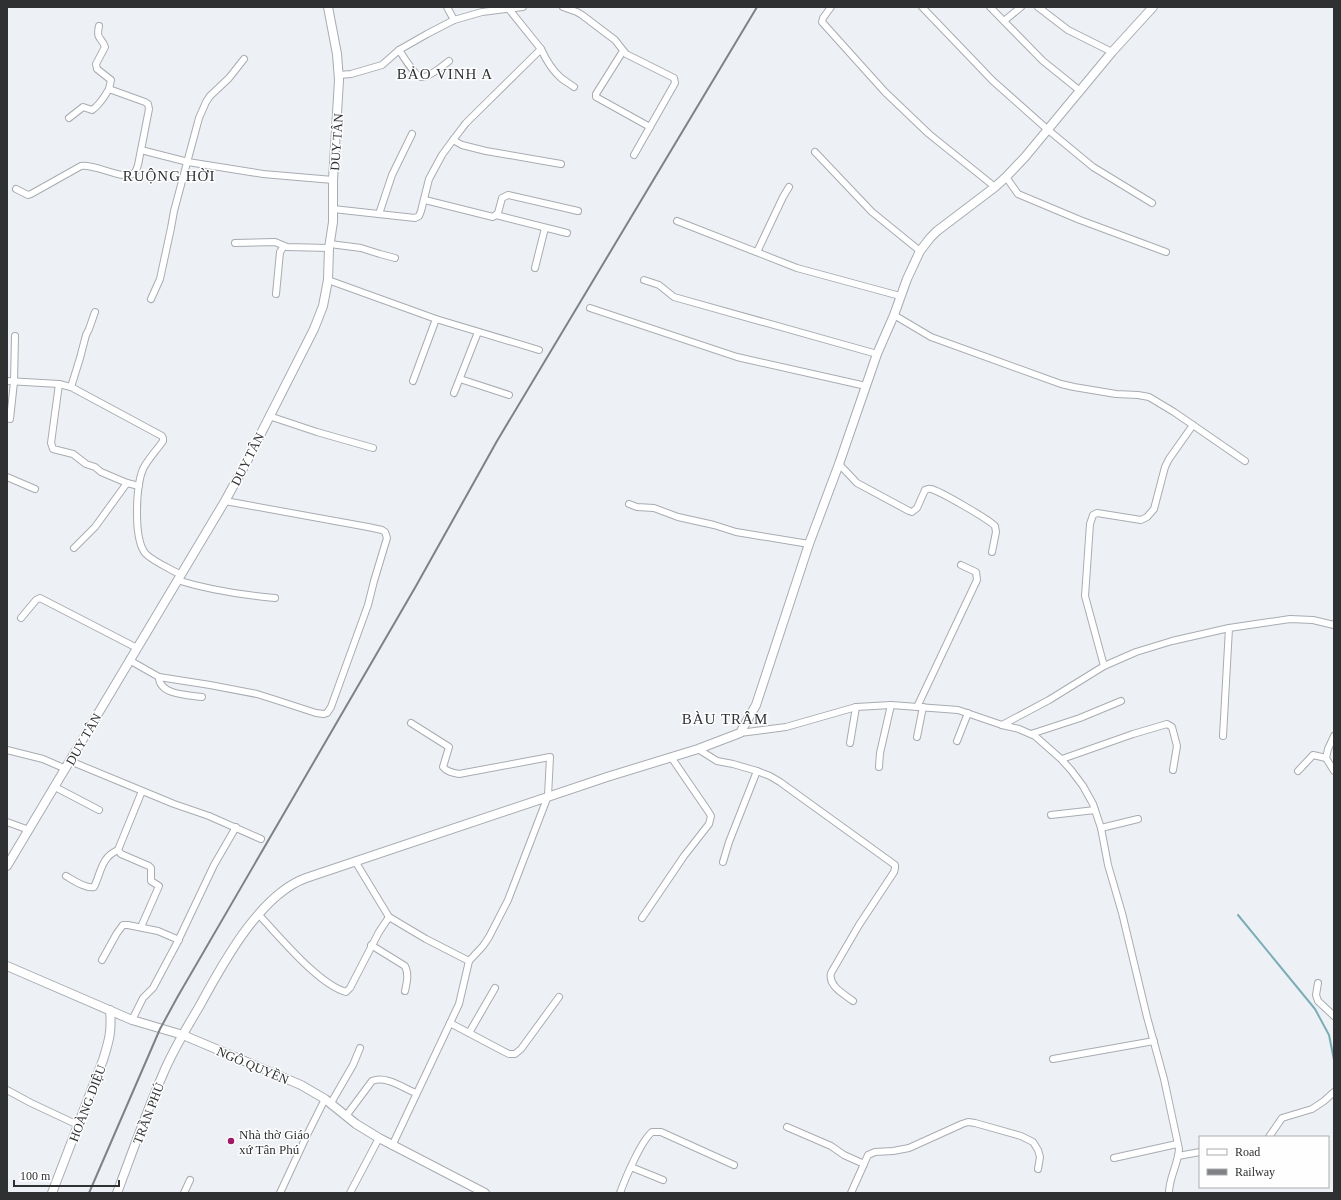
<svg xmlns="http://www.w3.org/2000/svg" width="1341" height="1200" font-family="Georgia,serif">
  <rect width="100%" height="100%" fill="#edf1f6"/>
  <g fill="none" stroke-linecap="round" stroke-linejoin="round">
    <!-- stream -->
    <path stroke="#7cadb7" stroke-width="2" d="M 1238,915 L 1315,1009 L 1329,1035 L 1334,1060"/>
    <defs>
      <g id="minor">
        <path d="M 447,7 L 454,20"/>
        <path d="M 563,7 L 577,12 L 582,15 L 615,40 L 626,54 L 674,78 L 675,83 L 634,155"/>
        <path d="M 831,7 L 823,18 L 822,22 L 885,92 L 929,134 L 995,187"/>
        <path d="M 922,7 L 993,81 L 1047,129 L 1093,167 L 1152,203"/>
        <path d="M 990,7 L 1043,61 L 1079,90"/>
        <path d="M 1038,7 L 1068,30 L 1112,52"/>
        <path d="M 1004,21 L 1021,7"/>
        <path d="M 99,26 C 96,40 101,36 105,47 L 96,64 L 97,69 L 111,80 L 109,89"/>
        <path d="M 541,49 C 546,60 552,70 561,78 C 565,81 570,84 574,87"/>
        <path d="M 399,50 C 403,56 415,76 421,77 C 427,79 444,65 449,61"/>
        <path d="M 623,51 L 596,94 L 596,97 L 650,127"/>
        <path d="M 339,75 L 351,74 L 382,65 L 399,50 L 427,34 L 454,20 L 482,12 L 523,7"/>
        <path d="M 69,118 L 83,107 L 92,110 C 100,105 104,97 109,89 L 145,102 L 148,104 L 149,109 L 141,150"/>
        <path d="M 453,140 L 462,145 L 486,151 L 561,164"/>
        <path d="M 815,152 L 872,212 L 920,251"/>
        <path d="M 1006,177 L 1018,194 L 1080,220 L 1166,252"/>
        <path d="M 16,189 L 28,195 L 31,194 L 81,166 C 95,163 127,183 135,172 C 139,167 139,157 141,150 L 188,162 L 263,174 L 333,180"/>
        <path d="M 425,200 L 493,217 L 498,213 L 502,198 L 508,195 L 578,211"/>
        <path d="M 333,209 L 415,218 L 419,216 L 421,211 L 429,179 L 442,155 L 453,140 L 466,123 L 541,49 L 508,8"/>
        <path d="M 379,214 L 392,175 L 412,134"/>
        <path d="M 496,215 L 567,233"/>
        <path d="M 677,221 L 797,268 L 900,296"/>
        <path d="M 235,243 L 275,242 L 287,247 L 329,248"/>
        <path d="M 330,244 L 361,248 L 380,254 L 395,258"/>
        <path d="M 757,252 L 783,197 L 789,187"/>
        <path d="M 535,268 L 545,228"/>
        <path d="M 328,280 L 436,319 L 539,350"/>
        <path d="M 644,280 L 659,285 L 674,297 L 877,354"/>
        <path d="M 276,294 L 280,252 L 284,246"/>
        <path d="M 151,299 L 160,279 L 171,228 L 174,211 L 199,118 L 206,102 L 210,96 L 229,78 L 244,59"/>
        <path d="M 590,308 L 737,357 L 866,386"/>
        <path d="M 894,315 L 931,337 L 1061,384 L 1074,387 L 1116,394 L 1138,395 L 1149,397 L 1174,412 L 1245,461"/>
        <path d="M 460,379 L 509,395"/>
        <path d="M 7,381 L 59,384 L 71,387 L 162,436 L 163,438 L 163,441 C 156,451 148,459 143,469 C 136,486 133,540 146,554 C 154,562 171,569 181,575"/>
        <path d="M 413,381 L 436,319"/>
        <path d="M 59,384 L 51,443 L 53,449 L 73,454 L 86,464 L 95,467 L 101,472 L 127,483 L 139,486"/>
        <path d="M 71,387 L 80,358 L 86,335 L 89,329 L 95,312"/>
        <path d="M 454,393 L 478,332"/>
        <path d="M 269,416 L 317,432 L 373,448"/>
        <path d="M 10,419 L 14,382 L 15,336"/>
        <path d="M 839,464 L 857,483 L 909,511 L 912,512 L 917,508 L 925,490 C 929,489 928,488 931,489 C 940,491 988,519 995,526 L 996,532 L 992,552"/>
        <path d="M 7,477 L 35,489"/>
        <path d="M 629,504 L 637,507 L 654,508 L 678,517 L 714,525 L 736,532 L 809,544"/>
        <path d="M 74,548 L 95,527 L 127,483"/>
        <path d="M 177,580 C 209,590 242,595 275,598"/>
        <path d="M 21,618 L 36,600 L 40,598 L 137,648"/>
        <path d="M 129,660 L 159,677 L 210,685 L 257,694 L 276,700 L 316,713 L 324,714 L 327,713 L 331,707 L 368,605 L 374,581 L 387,538 L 385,532 L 382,530 L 368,527 L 225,501"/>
        <path d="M 1104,666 L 1085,596 L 1090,524 L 1093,515 L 1097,513 L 1141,520 L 1147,517 L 1154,509 L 1165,467 L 1169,459 L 1193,425"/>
        <path d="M 159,677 C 159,695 188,695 202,697"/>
        <path d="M 917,707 L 977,580 L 976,572 L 961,565"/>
        <path d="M 1002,725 L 1049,700 L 1104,666 L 1136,652 L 1172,641 L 1229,628 L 1290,619 L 1313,620 L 1334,625"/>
        <path d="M 740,733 L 786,727 L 856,707 L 891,705 L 958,710 L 1002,725 L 1019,729 L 1035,736 L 1061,759 L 1071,770 L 1083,786 L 1093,804 L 1101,828 L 1108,865 L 1122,913 L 1147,1017 L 1164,1079 L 1179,1149 C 1178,1165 1169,1177 1169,1193"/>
        <path d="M 1031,734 L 1080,718 L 1121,701"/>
        <path d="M 1223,736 L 1229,628"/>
        <path d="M 1334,736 L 1328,749 L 1326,758 L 1334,771"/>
        <path d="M 917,737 L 923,707"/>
        <path d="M 957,741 L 968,713"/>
        <path d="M 850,743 L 856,707"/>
        <path d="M 698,749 L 717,761 L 733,764 L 757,771 L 770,776 L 780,782 L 895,865 L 895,868 L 894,872 L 859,925 L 831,973 C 828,986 844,994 853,1001"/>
        <path d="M 7,750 L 43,759 L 66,769"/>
        <path d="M 1062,759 L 1133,734 L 1167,724 L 1172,727 L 1177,746 L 1173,770"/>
        <path d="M 70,761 L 174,804 L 209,816 L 261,839"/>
        <path d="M 879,767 L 880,753 L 891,705"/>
        <path d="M 1298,771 L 1313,755 L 1326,758"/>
        <path d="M 55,787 L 99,810"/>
        <path d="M 1051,815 L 1095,810"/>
        <path d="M 7,822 L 29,830"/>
        <path d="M 1101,828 L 1138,819"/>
        <path d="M 355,861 L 389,917 L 426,939 L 469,961"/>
        <path d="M 723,862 L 729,842 L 757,771"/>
        <path d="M 66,876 C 73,880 86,889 94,887 C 101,873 101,857 118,850"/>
        <path d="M 259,915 C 280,937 318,984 346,992 L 350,988 L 379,932 L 389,917"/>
        <path d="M 642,918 L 684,856 L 709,824 L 711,816 L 708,811 L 671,757"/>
        <path d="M 141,927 L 159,886 L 151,881 L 151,868 L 149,866 L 121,854 L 118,850 L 142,791"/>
        <path d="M 371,945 L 405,966 C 409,974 407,982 405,991"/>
        <path d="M 102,960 L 117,933 L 123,925 L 128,925 L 158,931 L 179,940"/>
        <path d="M 1318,983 L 1316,995 L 1318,1001 L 1334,1016"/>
        <path d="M 132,1020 L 143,998 L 153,988 L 177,943 L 214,865 L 236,827"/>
        <path d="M 450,1023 L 503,1051 L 509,1054 L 515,1054 L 521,1049 L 559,997"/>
        <path d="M 469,1033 L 495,988"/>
        <path d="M 1053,1059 L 1154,1041"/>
        <path d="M 7,1090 L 31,1103 L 78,1125"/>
        <path d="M 331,1103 L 353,1065 L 360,1048"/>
        <path d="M 346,1116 L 372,1081 C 386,1075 403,1088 416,1093"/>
        <path d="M 787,1127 L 831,1146 L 844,1155 L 864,1164 L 868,1155 L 875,1152 L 893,1151 L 909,1148 L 962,1124 L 968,1122 L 975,1123 L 1021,1136 L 1033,1142 L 1038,1150 L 1040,1157 L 1038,1169"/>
        <path d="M 1269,1137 L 1282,1118 L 1312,1109 L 1324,1101 L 1334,1092"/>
        <path d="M 392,1146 L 459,1004 L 469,961 L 483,946 L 489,937 L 508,900 L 548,796 L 550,757 L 459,774 C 453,773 447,772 443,767 L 449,747 L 411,723"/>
        <path d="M 1178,1156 L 1200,1152"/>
        <path d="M 1114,1158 L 1177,1144"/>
        <path d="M 631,1167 L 663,1180"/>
        <path d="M 184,1193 L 190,1180"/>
        <path d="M 280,1193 L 307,1135 L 325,1099"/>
        <path d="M 350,1193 L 379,1138"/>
        <path d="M 620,1193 C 625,1179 641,1141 652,1132 L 661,1132 L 734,1165"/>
        <path d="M 851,1193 L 864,1164"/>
      </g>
      <g id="tertiary">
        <path d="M 7,866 L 225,501 L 247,461 L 314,329 L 323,306 L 328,280 L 329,248 L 333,222 L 333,180 L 339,80 L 337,54 L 328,7"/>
        <path d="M 7,966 L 132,1020 L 183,1035 L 301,1085 L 325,1099 L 356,1124 L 379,1138 L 485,1193"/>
        <path d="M 52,1193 L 103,1060 C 109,1041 112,1031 110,1010"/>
        <path d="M 117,1193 C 132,1153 146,1113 163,1074 C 173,1050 186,1029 199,1007 C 222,965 259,895 306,878 L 607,777 L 698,749 L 740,733 L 756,705 L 809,544 L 839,464 L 877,354 L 894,315 L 907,279 L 920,251 L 930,238 L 937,231 L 995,187 L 1006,177 L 1025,157 L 1112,52 L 1153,7"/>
      </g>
    </defs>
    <!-- minor casing -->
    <use href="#minor" stroke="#a8acb1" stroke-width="8"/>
    <!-- tertiary casing -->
    <use href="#tertiary" stroke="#a8acb1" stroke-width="10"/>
    <!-- minor -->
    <use href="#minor" stroke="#fff" stroke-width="6"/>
    <!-- tertiary -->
    <use href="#tertiary" stroke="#fff" stroke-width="8"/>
    <!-- rail -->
    <path stroke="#7f8185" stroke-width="2" d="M 89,1193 L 160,1029 L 178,996 L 416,586 L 497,441 L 757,7"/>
  </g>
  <!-- markers -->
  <circle fill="#a11965" stroke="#fefefe" stroke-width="1.5" cx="231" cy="1141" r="4"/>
  <g text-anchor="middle" stroke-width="3" stroke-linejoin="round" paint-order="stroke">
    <!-- street labels -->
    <g font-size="13" fill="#2e3032" stroke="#fefefe">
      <text transform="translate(336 142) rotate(-86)" y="5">DUY TÂN</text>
      <text transform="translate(247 459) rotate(-63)" y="5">DUY TÂN</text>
      <text transform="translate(83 739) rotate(-60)" y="5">DUY TÂN</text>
      <text transform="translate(253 1065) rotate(23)" y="5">NGÔ QUYỀN</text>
      <text transform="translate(87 1103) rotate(-69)" y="5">HOÀNG DIỆU</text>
      <text transform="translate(148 1113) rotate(-69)" y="5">TRẦN PHÚ</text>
    </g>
    <!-- poi labels -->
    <g font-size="13" fill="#2e3032" stroke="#fefefe" text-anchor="start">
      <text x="239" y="1139">Nhà thờ Giáo<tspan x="239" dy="15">xứ Tân Phú</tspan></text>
    </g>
    <!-- quarter labels -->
    <g font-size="15" letter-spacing="1" fill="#2e3032" stroke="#fefefe">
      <text x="445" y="79">BẢO VINH A</text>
      <text x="169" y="181">RUỘNG HỜI</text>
      <text x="725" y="724">BÀU TRÂM</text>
    </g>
  </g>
  <!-- border -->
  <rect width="1341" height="1200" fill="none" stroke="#2e3032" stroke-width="16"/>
  <!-- legend -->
  <rect x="1199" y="1136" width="130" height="52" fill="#fefefe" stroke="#abacac"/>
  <rect x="1207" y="1149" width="20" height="6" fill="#ffffff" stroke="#abacac"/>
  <text x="1235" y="1156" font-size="12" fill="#2e3032">Road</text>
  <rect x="1207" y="1169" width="20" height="6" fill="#7f8185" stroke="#abacac"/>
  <text x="1235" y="1176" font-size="12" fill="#2e3032">Railway</text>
  <!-- scale -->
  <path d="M14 1180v6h105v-6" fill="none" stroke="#2e3032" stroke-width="2"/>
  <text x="20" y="1180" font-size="12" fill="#2e3032" stroke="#fefefe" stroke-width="3" paint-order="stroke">100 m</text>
</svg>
